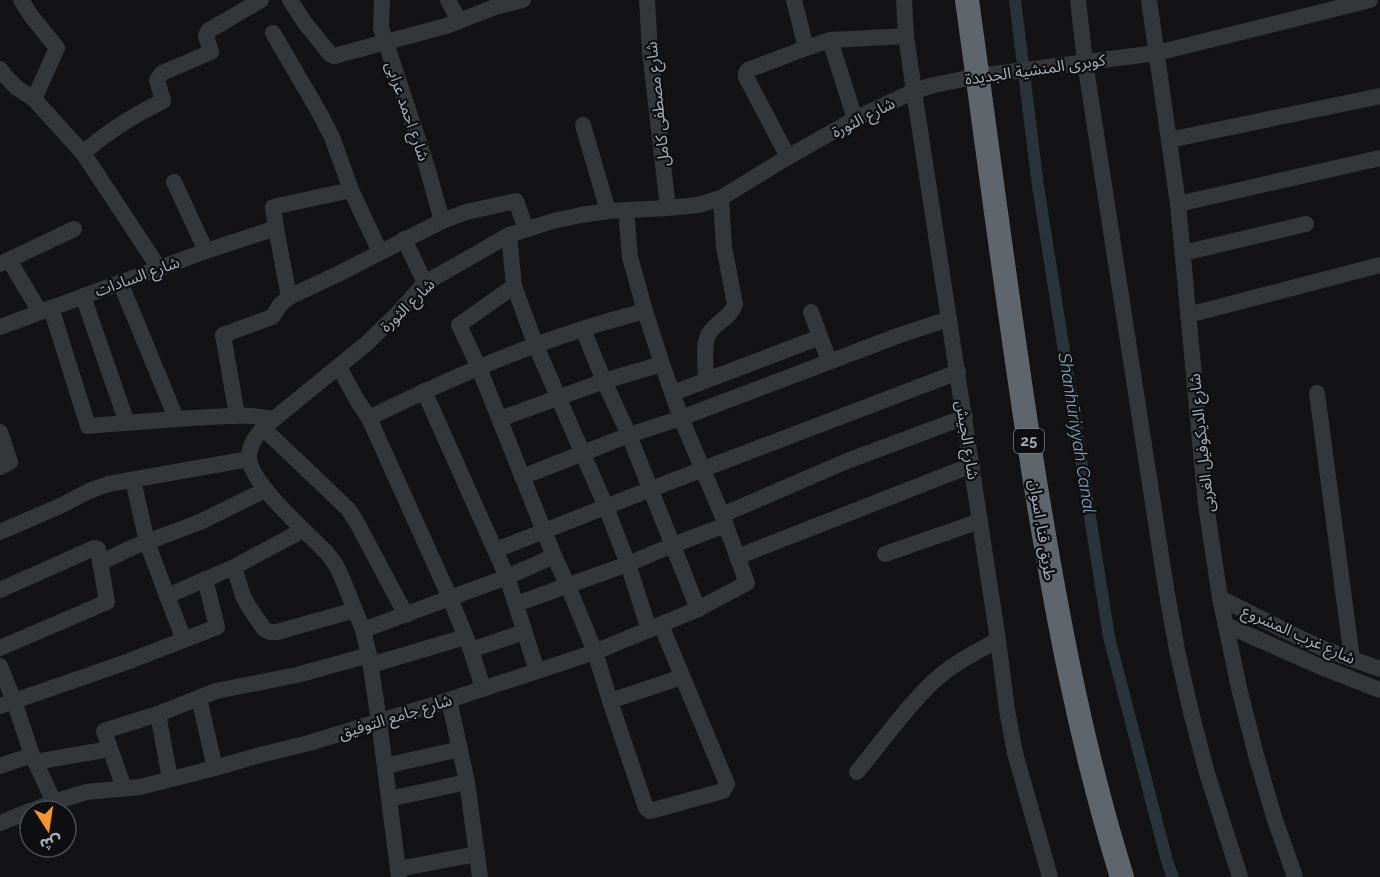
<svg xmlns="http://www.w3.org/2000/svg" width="1380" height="877" font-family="Raleway,'Noto Sans Arabic',sans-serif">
  <rect width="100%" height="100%" fill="#131315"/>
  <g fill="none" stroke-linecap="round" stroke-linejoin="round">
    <!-- canal -->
    <path stroke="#293439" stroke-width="12" d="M 1015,0 L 1038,186 L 1109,637 L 1167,861 L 1173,877"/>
    <!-- minor -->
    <g stroke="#34363a" stroke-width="16">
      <path d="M 21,0 L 32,17 L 57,48 L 34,99"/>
      <path d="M 290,0 L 305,23 L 330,54 L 334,56 L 446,26 L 495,7 L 523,0"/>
      <path d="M 382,0 L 381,28 L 427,167 L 442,221"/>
      <path d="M 448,0 L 459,21"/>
      <path d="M 647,0 L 650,51 L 668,208"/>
      <path d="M 794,0 L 806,48"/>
      <path d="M 904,0 L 906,36 L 914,91 L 998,640 L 1007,710 L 1015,753 L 1050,877"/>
      <path d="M 1078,0 L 1085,62 L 1166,588 L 1177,650 L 1191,712 L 1207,773 L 1240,877"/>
      <path d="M 1149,0 L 1178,204 L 1206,505 L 1220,598 L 1240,692 L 1256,755 L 1274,817 L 1295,877"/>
      <path d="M 273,33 L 319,112 L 332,137 L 351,190 L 380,252"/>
      <path d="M 830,40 L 906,36"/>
      <path d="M 0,69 L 5,76 L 17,88 L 34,99 L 83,153 L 159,268"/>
      <path d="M 583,125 L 608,211"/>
      <path d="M 1169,140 L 1380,96"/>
      <path d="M 83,153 C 107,132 134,115 163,101 L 157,80 L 162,73 L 211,52 L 206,36 L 208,31 L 261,0"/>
      <path d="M 788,157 L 746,77 L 746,73 L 748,70 L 806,48 L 830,40 L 855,119"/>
      <path d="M 174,182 L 206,251"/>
      <path d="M 1178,204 L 1380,158"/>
      <path d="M 509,235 L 514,286 L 536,346 L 606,507 L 628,564 L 649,630"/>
      <path d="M 404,239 L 425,283"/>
      <path d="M 1183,253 L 1306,224"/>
      <path d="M 9,260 L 40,312"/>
      <path d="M 0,264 L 74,229"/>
      <path d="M 120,282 L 176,418"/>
      <path d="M 514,286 L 459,325 L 479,368 L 554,556 L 568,586 L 595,652 L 610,701 L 646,808 L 650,811 L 723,791 L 727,784 L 661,625"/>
      <path d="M 83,296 L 127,423"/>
      <path d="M 289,297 L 276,228 L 273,207 L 351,190"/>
      <path d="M 51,308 L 88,426 C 128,423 169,419 209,417 C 231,416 252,414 274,419"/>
      <path d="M 811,312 L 829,361"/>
      <path d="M 1188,315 L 1380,265"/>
      <path d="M 0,327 L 206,251 L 276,228"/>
      <path d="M 583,329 L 604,381 L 629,435 L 698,609"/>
      <path d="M 339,367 L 357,400 L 369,418 L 450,598 L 471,650 L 524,632"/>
      <path d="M 706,380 C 706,367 702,342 710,332 C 718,321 731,317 735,304 L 724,247 L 721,198"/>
      <path d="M 424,391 L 507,577 L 537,671"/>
      <path d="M 673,393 L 820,337"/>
      <path d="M 1317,393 L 1352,659"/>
      <path d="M 237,415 L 223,335 L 269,318 L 273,316 L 279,306 L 289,297 L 338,274 L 442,221 L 466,212 L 516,201 L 526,229"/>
      <path d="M 369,418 C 438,384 509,352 583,329 C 603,322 624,317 645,311"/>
      <path d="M 500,419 L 604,381 L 662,364"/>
      <path d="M 263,428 L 348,509 L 356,521 L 406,615"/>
      <path d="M 0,432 L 10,462 L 0,467"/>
      <path d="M 522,477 L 629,435 L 681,418 L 900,335 L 949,319"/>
      <path d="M 133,480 L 147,542 L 167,596 L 184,640"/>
      <path d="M 722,515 L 847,461 L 965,417"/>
      <path d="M 0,532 L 60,506 L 89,491 L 108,484 L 249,459"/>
      <path d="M 496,550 L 651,489 L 958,372"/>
      <path d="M 885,554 L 980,521"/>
      <path d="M 737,557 L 972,465"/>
      <path d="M 100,563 L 131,548 L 200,522 L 265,490"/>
      <path d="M 234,567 L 243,596 L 249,607 L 264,629 L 270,632 L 277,632 L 355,610"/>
      <path d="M 0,590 L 94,548 L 98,549 L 107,602 L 0,648"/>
      <path d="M 167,596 L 234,567 L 303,530"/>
      <path d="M 1220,598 L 1302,639 L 1327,650 L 1380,669"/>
      <path d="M 516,604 L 628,564 L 673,545 L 726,525"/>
      <path d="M 1226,625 L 1321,667 L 1380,690"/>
      <path d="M 363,630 L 507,577 L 554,556"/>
      <path d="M 471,650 L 483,688"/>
      <path d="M 371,665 L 465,637"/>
      <path d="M 0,666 L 14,701 L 32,755 L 54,802"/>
      <path d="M 199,698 L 215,768"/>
      <path d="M 449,700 L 467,782 L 480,877"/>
      <path d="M 610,701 L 682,677"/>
      <path d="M 0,706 L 124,663 L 217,627 L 205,579"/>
      <path d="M 158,714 L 170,779"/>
      <path d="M 35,762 L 110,749"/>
      <path d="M 0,766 L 32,755"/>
      <path d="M 385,766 L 460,749"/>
      <path d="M 857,772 C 882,742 907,706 935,680 C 954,663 976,652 998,640"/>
      <path d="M 124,788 L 104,731 L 158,714 L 216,691 L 297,675 L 369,655"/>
      <path d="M 389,799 L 467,782"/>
      <path d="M 31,811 L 54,802 L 86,792 L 140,787 L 215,768 L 260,755 L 309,743 L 449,700 L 595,652 L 698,609 L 747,583 L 722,515 L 681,418 L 662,364 L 645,311 L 630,257 L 626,210"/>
      <path d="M 0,823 L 30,811"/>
      <path d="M 398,869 L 477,854"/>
      <path d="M 399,877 L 379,721 L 369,655 L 363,630 L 342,578 L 336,565 L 327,553 C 308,533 250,484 249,457 C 249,445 256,436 263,428 L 366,344 L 396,315 L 425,283 L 509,235 L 553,221 L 581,215 L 608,211 L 668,208 L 698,205 L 721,198 L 788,157 L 855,119 L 914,91 L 934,85 L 978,76 L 1157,53 L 1370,0"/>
    </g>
    <!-- highway -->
    <path stroke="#60646b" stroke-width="24" d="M 967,0 C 989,158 1009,317 1034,475 C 1056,611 1081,746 1122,877"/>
  </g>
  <g text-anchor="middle" stroke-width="4.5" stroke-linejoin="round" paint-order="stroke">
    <!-- shield labels -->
    <rect fill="#0e0e10" stroke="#787d84" stroke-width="1.5" x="1014" y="429" width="30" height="24" rx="4.5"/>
    <g font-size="15" font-weight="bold" fill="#a5acb6">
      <text x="1029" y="446">25</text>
    </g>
    <!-- street labels -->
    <g font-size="16" fill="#a5acb6" stroke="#0e0e10">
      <text transform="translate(1035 69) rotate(-8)" y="6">كوبرى المنشية الجديدة</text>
      <text transform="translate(657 104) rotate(-96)" y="6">شارع مصطفى كامل</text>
      <text transform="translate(408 111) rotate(71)" y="6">شارع احمد عرابى</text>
      <text transform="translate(863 117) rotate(-27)" y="6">شارع الثورة</text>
      <text transform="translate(137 276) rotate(-20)" y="6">شارع السادات</text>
      <text transform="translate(407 305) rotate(-44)" y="6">شارع الثورة</text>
      <text transform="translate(968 440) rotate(81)" y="6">شارع الجيش</text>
      <text transform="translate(1201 443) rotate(-96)" y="6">شارع الديكوفيل الغربى</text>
      <text transform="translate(1043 530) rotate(81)" y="6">طريق قنا, اسوان</text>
      <text transform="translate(1299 634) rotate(24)" y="6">شارع غرب المشروع</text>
      <text transform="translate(395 716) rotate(-17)" y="6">شارع جامع التوفيق</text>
    </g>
    <!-- water labels -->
    <g font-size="18" font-style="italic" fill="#7a9fb2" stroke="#0e0e10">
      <text transform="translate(1077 433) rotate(81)" y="6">Shanhūriyyah Canal</text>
    </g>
  </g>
  <!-- north arrow -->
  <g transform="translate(48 829) rotate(168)"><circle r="28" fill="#0e0e10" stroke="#4a4d52" stroke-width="1.5"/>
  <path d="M0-4.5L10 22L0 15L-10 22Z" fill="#f5972b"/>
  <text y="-9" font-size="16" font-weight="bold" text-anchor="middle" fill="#a5acb6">ش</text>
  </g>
</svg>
